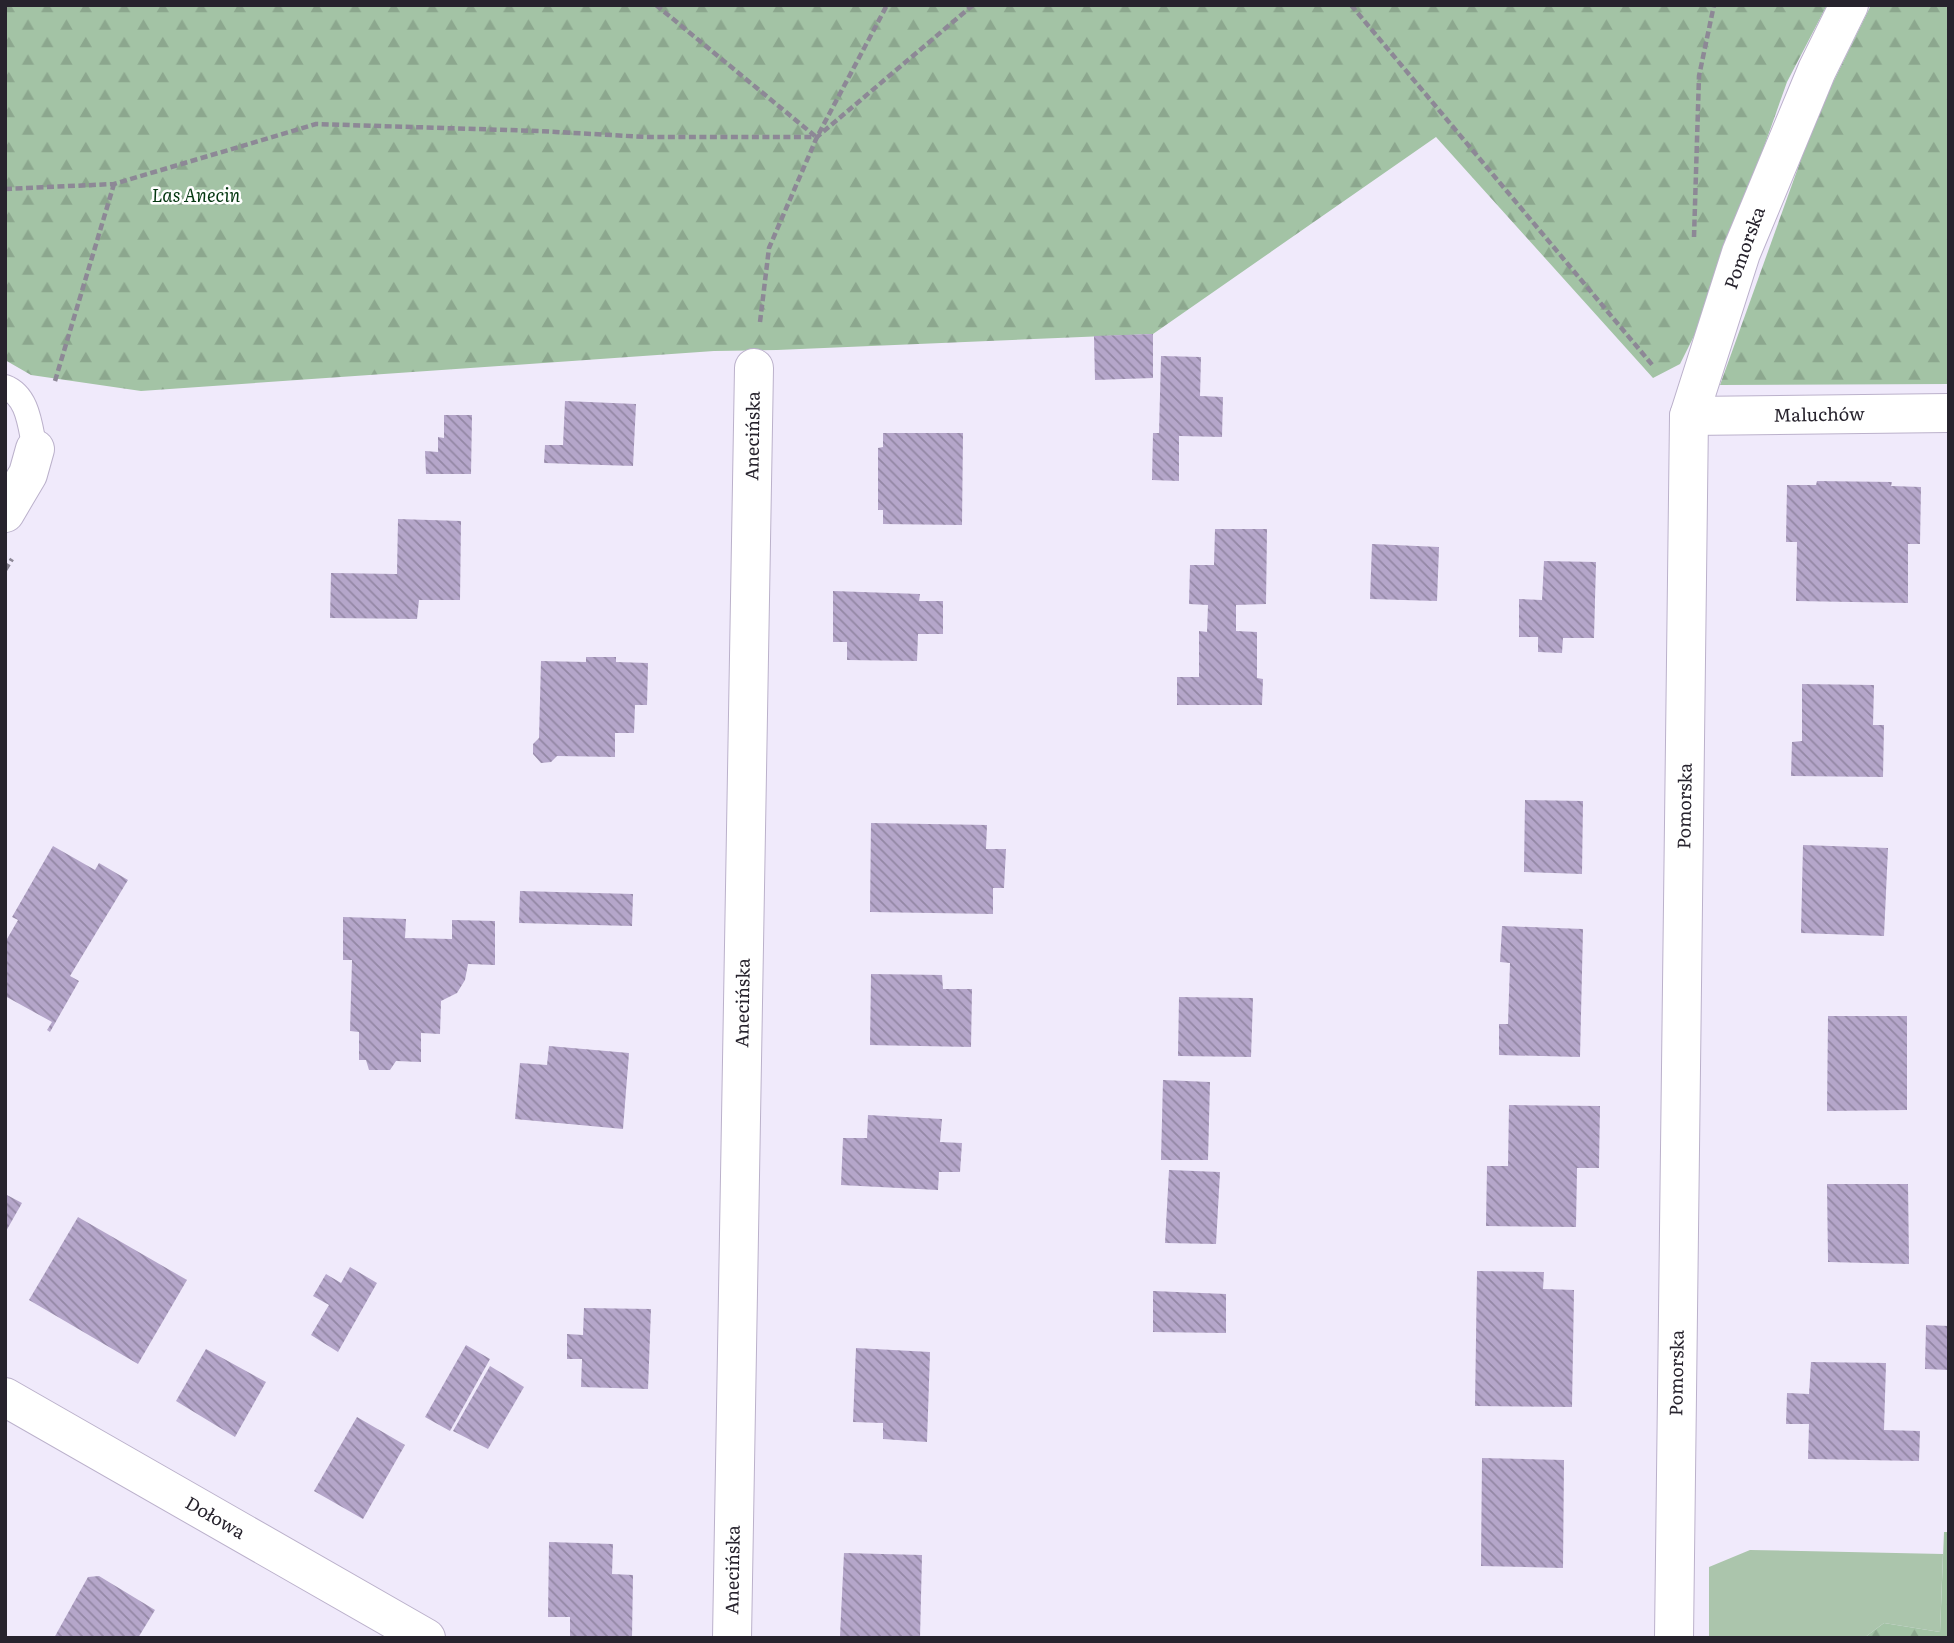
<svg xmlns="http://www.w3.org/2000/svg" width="1954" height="1643" font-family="Literata,serif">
  <defs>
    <pattern id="forest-firs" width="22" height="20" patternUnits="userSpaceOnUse" patternTransform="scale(1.75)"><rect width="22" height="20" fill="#a3c3a5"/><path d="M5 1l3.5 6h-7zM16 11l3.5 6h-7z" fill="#8ca78e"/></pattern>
    <pattern id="building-back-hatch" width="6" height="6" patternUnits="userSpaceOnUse" patternTransform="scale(1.75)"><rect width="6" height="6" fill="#b5a6ca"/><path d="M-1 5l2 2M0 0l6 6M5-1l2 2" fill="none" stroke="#9387a4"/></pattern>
  </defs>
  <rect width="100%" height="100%" fill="#f0eafb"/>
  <!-- green -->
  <path fill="#abc5ac" d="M 1750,1550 L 1943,1554 L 1940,1632 L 1884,1623 L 1864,1638 L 1709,1638 L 1709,1567 Z"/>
  <!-- forest -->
  <g fill="url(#forest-firs)">
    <path d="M 5,5 L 1827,5 L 1787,82 L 1704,316 L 1680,364 L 1653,378 L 1436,137 L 1153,334 L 777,350 L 714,351 L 141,391 L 31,375 L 5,360 Z"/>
    <path d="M 1871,5 L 1949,5 L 1949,384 L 1720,385 L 1817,115 Z"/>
    <path d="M 1944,1532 L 1949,1532 L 1949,1638 L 1864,1638 L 1884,1623 L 1940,1632 Z"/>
  </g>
  <!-- building -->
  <g fill="url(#building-back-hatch)">
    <path d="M 1153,334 L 1153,378 L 1095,380 L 1094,336 Z"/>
    <path d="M 1161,356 L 1201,357 L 1200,396 L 1223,397 L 1222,437 L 1179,436 L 1179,481 L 1152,480 L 1153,433 L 1159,433 Z"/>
    <path d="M 565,401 L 636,404 L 633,466 L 544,463 L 545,445 L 563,445 Z"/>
    <path d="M 444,415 L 472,415 L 471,474 L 426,474 L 425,451 L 438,452 L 438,437 L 444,438 Z"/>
    <path d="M 883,433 L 963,433 L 962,525 L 883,524 L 883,510 L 878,510 L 878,448 L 883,447 Z"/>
    <path d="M 1817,481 L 1892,482 L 1891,486 L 1921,487 L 1920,544 L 1908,544 L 1908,603 L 1796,601 L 1797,542 L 1786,542 L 1787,485 L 1816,485 Z"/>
    <path d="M 398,519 L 461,521 L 460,600 L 419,600 L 417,619 L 330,618 L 331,573 L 397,574 Z"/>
    <path d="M 1215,529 L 1267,529 L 1266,604 L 1236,605 L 1236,631 L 1257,632 L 1257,678 L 1263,679 L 1262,705 L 1177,705 L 1177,677 L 1199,677 L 1199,631 L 1207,632 L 1208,605 L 1189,604 L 1190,565 L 1214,565 Z"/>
    <path d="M 1372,544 L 1439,547 L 1437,601 L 1370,599 Z"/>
    <path d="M 1544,561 L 1596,562 L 1594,638 L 1563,638 L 1562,653 L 1538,652 L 1538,637 L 1519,637 L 1519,599 L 1542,600 Z"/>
    <path d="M 833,591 L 920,594 L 919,601 L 943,601 L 943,634 L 918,634 L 917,661 L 847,660 L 847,642 L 833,642 Z"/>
    <path d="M 586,657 L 616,657 L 616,662 L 648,663 L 647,705 L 635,705 L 634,733 L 615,733 L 615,757 L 557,756 L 551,762 L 541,763 L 533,754 L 533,744 L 539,738 L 541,661 L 586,662 Z"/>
    <path d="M 1802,684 L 1874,685 L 1873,725 L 1884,725 L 1883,777 L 1791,776 L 1792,742 L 1802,741 Z"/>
    <path d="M 1525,800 L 1583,801 L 1582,874 L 1524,872 Z"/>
    <path d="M 871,823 L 987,825 L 986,849 L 1006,849 L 1004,888 L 993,888 L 993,914 L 870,912 Z"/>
    <path d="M 1803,845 L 1888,848 L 1884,936 L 1801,933 Z"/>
    <path d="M 53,846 L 95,870 L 99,863 L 128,880 L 70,976 L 79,981 L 50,1032 L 47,1030 L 52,1022 L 5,996 L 5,938 L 7,939 L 18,920 L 12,917 Z"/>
    <path d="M 520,891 L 633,894 L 632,926 L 519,923 Z"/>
    <path d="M 343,917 L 406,919 L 405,938 L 452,939 L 452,920 L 495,921 L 495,965 L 468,964 L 465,980 L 457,993 L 441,1001 L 440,1034 L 421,1033 L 421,1062 L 396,1061 L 390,1070 L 369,1070 L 366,1060 L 359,1060 L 359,1032 L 350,1031 L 352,960 L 343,960 Z"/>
    <path d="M 1502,926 L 1583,929 L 1580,1057 L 1499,1055 L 1499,1024 L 1508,1024 L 1510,963 L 1500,962 Z"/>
    <path d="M 871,974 L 942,975 L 943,989 L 972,989 L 971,1047 L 870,1045 Z"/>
    <path d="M 1179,997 L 1253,998 L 1251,1057 L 1178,1056 Z"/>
    <path d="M 1828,1016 L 1907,1016 L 1907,1110 L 1827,1111 Z"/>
    <path d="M 549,1046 L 629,1053 L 623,1129 L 515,1119 L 520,1063 L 547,1065 Z"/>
    <path d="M 1163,1080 L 1210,1082 L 1208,1160 L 1161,1160 Z"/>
    <path d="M 1509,1105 L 1600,1106 L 1599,1168 L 1577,1168 L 1576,1227 L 1486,1226 L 1487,1166 L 1508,1166 Z"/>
    <path d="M 868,1115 L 942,1119 L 940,1142 L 962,1143 L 960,1172 L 939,1172 L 938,1190 L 841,1185 L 843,1138 L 867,1138 Z"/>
    <path d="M 1169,1170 L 1220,1172 L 1216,1244 L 1165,1243 Z"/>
    <path d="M 1827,1184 L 1908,1184 L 1909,1264 L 1828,1262 Z"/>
    <path d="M 5,1194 L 22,1203 L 5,1233 Z"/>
    <path d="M 78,1217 L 187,1280 L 138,1364 L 29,1300 Z"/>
    <path d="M 350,1267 L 377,1283 L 338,1352 L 311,1335 L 329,1305 L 313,1296 L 326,1274 L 341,1283 Z"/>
    <path d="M 1477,1271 L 1544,1272 L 1543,1289 L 1574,1290 L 1572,1407 L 1475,1406 Z"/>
    <path d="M 1153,1291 L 1226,1294 L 1226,1333 L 1153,1332 Z"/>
    <path d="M 584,1308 L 651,1309 L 648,1389 L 581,1387 L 582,1359 L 567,1359 L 567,1334 L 583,1335 Z"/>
    <path d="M 1926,1325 L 1949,1326 L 1949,1370 L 1925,1369 Z"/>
    <path d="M 466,1345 L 490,1359 L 450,1431 L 425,1417 Z"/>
    <path d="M 856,1348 L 930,1352 L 927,1442 L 883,1439 L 883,1423 L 853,1422 Z"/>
    <path d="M 206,1349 L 266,1382 L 235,1437 L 176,1401 Z"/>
    <path d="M 1811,1362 L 1886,1363 L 1884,1430 L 1920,1431 L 1919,1461 L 1808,1459 L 1809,1424 L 1786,1424 L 1787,1393 L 1809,1394 Z"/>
    <path d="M 490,1366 L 524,1387 L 488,1449 L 453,1431 Z"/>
    <path d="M 357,1417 L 405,1445 L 363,1519 L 314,1491 Z"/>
    <path d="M 1482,1458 L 1564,1460 L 1563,1568 L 1481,1566 Z"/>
    <path d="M 549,1542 L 613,1544 L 612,1574 L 633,1575 L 632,1638 L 570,1638 L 570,1617 L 548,1617 Z"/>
    <path d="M 844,1553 L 922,1555 L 920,1638 L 840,1636 Z"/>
    <path d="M 99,1576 L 155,1610 L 138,1638 L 54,1638 L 88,1577 Z"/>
  </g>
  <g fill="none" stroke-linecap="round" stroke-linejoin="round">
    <defs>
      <path id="service" d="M 5,387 C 29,396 30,428 35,449"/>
      <g id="minor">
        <path d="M 1689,416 L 1949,413"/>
        <path d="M 5,513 L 28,474 L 35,449"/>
        <path d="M 5,1397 L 426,1638"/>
        <path d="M 732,1638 L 754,368"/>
        <path d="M 1674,1638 L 1689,416 L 1741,253 L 1817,70 L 1849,5"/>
      </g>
    </defs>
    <!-- service casing -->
    <use href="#service" stroke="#bbb1cb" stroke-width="26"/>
    <!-- minor casing -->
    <use href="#minor" stroke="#bbb1cb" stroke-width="40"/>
    <!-- path -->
    <g stroke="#8d8896" stroke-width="4.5" stroke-dasharray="7 3.5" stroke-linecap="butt">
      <path d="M 656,5 L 815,136"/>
      <path d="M 1351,5 L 1654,367"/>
      <path d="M 5,189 L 114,184 L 316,124 L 539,131 L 646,137 L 817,137 L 973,5"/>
      <path d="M 1694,237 L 1699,76 L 1714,5"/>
      <path d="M 760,322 L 769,248 L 817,137 L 887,5"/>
      <path d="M 55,381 L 114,184"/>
      <path d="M 5,570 L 12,559"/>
    </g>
    <!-- service -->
    <use href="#service" stroke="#fff" stroke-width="24"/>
    <!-- minor -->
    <use href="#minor" stroke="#fff" stroke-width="38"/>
  </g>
  <g text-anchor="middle" stroke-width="5" stroke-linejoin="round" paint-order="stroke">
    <!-- park labels -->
    <g font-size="18" font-style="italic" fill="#043710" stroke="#fff">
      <text x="196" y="202">Las Anecin</text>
    </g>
    <!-- street labels -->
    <g font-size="18" fill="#27232d" stroke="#fff">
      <text transform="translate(1745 248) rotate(-70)" y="6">Pomorska</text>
      <text transform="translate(1819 415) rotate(-1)" y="6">Maluchów</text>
      <text transform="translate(753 436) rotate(-89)" y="6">Anecińska</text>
      <text transform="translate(1685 806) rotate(-89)" y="6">Pomorska</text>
      <text transform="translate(743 1003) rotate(-89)" y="6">Anecińska</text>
      <text transform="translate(1677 1373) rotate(-89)" y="6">Pomorska</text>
      <text transform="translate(215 1518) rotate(30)" y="6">Dołowa</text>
      <text transform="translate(733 1570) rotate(-89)" y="6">Anecińska</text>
    </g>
  </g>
  <!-- border -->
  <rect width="1954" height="1643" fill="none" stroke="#27232d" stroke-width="14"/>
</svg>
